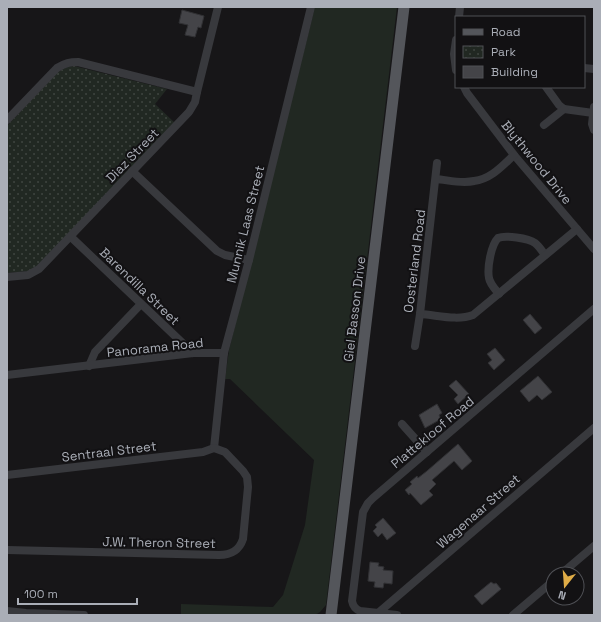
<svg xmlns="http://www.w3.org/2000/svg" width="601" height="622" font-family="'Space Grotesk',sans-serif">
  <defs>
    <pattern id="park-dots" width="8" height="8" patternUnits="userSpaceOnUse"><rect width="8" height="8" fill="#212822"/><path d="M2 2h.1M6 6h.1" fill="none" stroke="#3f4540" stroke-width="1.8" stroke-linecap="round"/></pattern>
  </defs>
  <rect width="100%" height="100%" fill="#171618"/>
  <!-- grass -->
  <path fill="#212822" d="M 315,7 L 397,7 L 326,605 L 320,612 L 315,615 L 181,614 L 181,604 L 273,607 L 283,595 L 305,525 L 314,460 L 230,379 L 225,379 L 229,350 Z"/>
  <!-- park -->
  <path fill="url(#park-dots)" d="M 74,66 L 167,89 L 155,104 L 175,123 L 35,268 L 29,271 L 7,273 L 7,126 L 58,72 L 67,67 Z"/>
  <!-- building -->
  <g fill="#444448" stroke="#313134">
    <path d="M 182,10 L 204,16 L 201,28 L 198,27 L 195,37 L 185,35 L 188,25 L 179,23 Z"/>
    <path d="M 530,314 L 542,328 L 535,334 L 523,320 Z"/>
    <path d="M 495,348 L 505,360 L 494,370 L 488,363 L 492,360 L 487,354 Z"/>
    <path d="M 538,376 L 552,392 L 542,400 L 537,395 L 529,402 L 520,391 Z"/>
    <path d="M 456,380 L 469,394 L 458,404 L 454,399 L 458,395 L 449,386 Z"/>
    <path d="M 437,404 L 442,413 L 439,415 L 441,419 L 425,428 L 419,415 Z"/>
    <path d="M 458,444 L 472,461 L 462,470 L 454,461 L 432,480 L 436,484 L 429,491 L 433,495 L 421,505 L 410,493 L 409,495 L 405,490 L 412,484 L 410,482 L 417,476 L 418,478 L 427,471 Z"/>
    <path d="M 383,518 L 396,533 L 387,540 L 382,533 L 378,537 L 373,531 L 377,527 L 375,525 Z"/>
    <path d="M 370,562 L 379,563 L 378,566 L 384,567 L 383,570 L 393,571 L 392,584 L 384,583 L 383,588 L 374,587 L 375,582 L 368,581 Z"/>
    <path d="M 491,582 L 494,584 L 496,583 L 501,589 L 482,605 L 474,596 Z"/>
  </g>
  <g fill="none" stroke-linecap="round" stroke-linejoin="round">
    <!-- minor -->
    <g stroke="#38393d" stroke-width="8">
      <path d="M 459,17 L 460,7"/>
      <path d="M 456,40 L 454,54 L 456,70"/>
      <path d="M 584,68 L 594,69"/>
      <path d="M 464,87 L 467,93 L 514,155 L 594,249"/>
      <path d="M 546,87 L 559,105 L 564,109 L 593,113"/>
      <path d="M 594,107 L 592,124 L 594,130"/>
      <path d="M 7,120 L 57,68 C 65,63 70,62 78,62 L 197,92"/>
      <path d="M 544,125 L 564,109"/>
      <path d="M 132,171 L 217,251 L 225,255 L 249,260"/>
      <path d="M 436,179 C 448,180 462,184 474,181 C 491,179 502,166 514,155"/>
      <path d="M 71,237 L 193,353"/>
      <path d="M 7,277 L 28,275 L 39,269 L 189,112 L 195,102 L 197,92 L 218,7"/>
      <path d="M 499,294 C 495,289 490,284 489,278 C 487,268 491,245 498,238 C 505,235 528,238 535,243 C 539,246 542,251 545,255"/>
      <path d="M 420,314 C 437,315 457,321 473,315 L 577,229"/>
      <path d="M 415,346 L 420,314 L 437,163"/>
      <path d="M 89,366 L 95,352 L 141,304"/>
      <path d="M 7,375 L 193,353 L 224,353"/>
      <path d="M 402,424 L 427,452"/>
      <path d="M 214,448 L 224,353 L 249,260 L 311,7"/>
      <path d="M 7,475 L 203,452 L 214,448"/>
      <path d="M 7,550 L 219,555 C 231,555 239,551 243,539 L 248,487 L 247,477 L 243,471 L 225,452 L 214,448"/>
      <path d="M 561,574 L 594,546"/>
      <path d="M 7,611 L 26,613 L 84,615"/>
      <path d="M 378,613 L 594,428"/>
      <path d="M 397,615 L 360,611 C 355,609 353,606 352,601 L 363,512 L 368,503 L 373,498 L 594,309"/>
      <path d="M 513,615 L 553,581"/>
    </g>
    <!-- major -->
    <path stroke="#54565b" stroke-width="11" d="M 331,615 L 404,7"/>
  </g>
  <g text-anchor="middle" stroke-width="4" stroke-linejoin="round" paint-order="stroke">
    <!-- street labels -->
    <g font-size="13" fill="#aaaeb7" stroke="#121113">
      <text transform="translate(132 155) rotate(-46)" y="5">Diaz Street</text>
      <text transform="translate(537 162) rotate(51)" y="5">Blythwood Drive</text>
      <text transform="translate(245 224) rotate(-76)" y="5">Munnik Laas Street</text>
      <text transform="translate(414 261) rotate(-83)" y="5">Oosterland Road</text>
      <text transform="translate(140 286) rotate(44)" y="5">Barendilla Street</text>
      <text transform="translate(354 309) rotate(-83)" y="5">Giel Basson Drive</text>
      <text transform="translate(155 347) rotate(-6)" y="5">Panorama Road</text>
      <text transform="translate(432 432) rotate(-40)" y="5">Plattekloof Road</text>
      <text transform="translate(109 451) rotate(-7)" y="5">Sentraal Street</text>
      <text transform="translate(478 511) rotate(-41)" y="5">Wagenaar Street</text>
      <text transform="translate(159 542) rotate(1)" y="5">J.W. Theron Street</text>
    </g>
  </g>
  <!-- border -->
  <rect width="601" height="622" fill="none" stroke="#aaaeb7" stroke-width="16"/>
  <!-- legend -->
  <rect x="455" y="16" width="130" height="72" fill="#121113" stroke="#4f5055"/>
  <rect x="463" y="29" width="20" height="6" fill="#54565b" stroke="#4f5055"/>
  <text x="491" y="36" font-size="12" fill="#aaaeb7">Road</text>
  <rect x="463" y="46" width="20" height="12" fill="url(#park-dots)" stroke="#4f5055"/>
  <text x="491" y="56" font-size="12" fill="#aaaeb7">Park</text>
  <rect x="463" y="66" width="20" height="12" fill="#444448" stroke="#4f5055"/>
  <text x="491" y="76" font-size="12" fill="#aaaeb7">Building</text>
  <!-- north arrow -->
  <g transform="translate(565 586) rotate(197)"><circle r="19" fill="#121113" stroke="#4f5055"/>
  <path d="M0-3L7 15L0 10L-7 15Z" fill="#dfac47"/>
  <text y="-6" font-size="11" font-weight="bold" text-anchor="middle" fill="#aaaeb7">N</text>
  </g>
  <!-- scale -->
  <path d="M18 598v6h119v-6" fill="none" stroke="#aaaeb7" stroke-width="2"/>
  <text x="24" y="598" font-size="12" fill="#aaaeb7" stroke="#121113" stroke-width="3" paint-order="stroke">100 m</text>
</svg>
